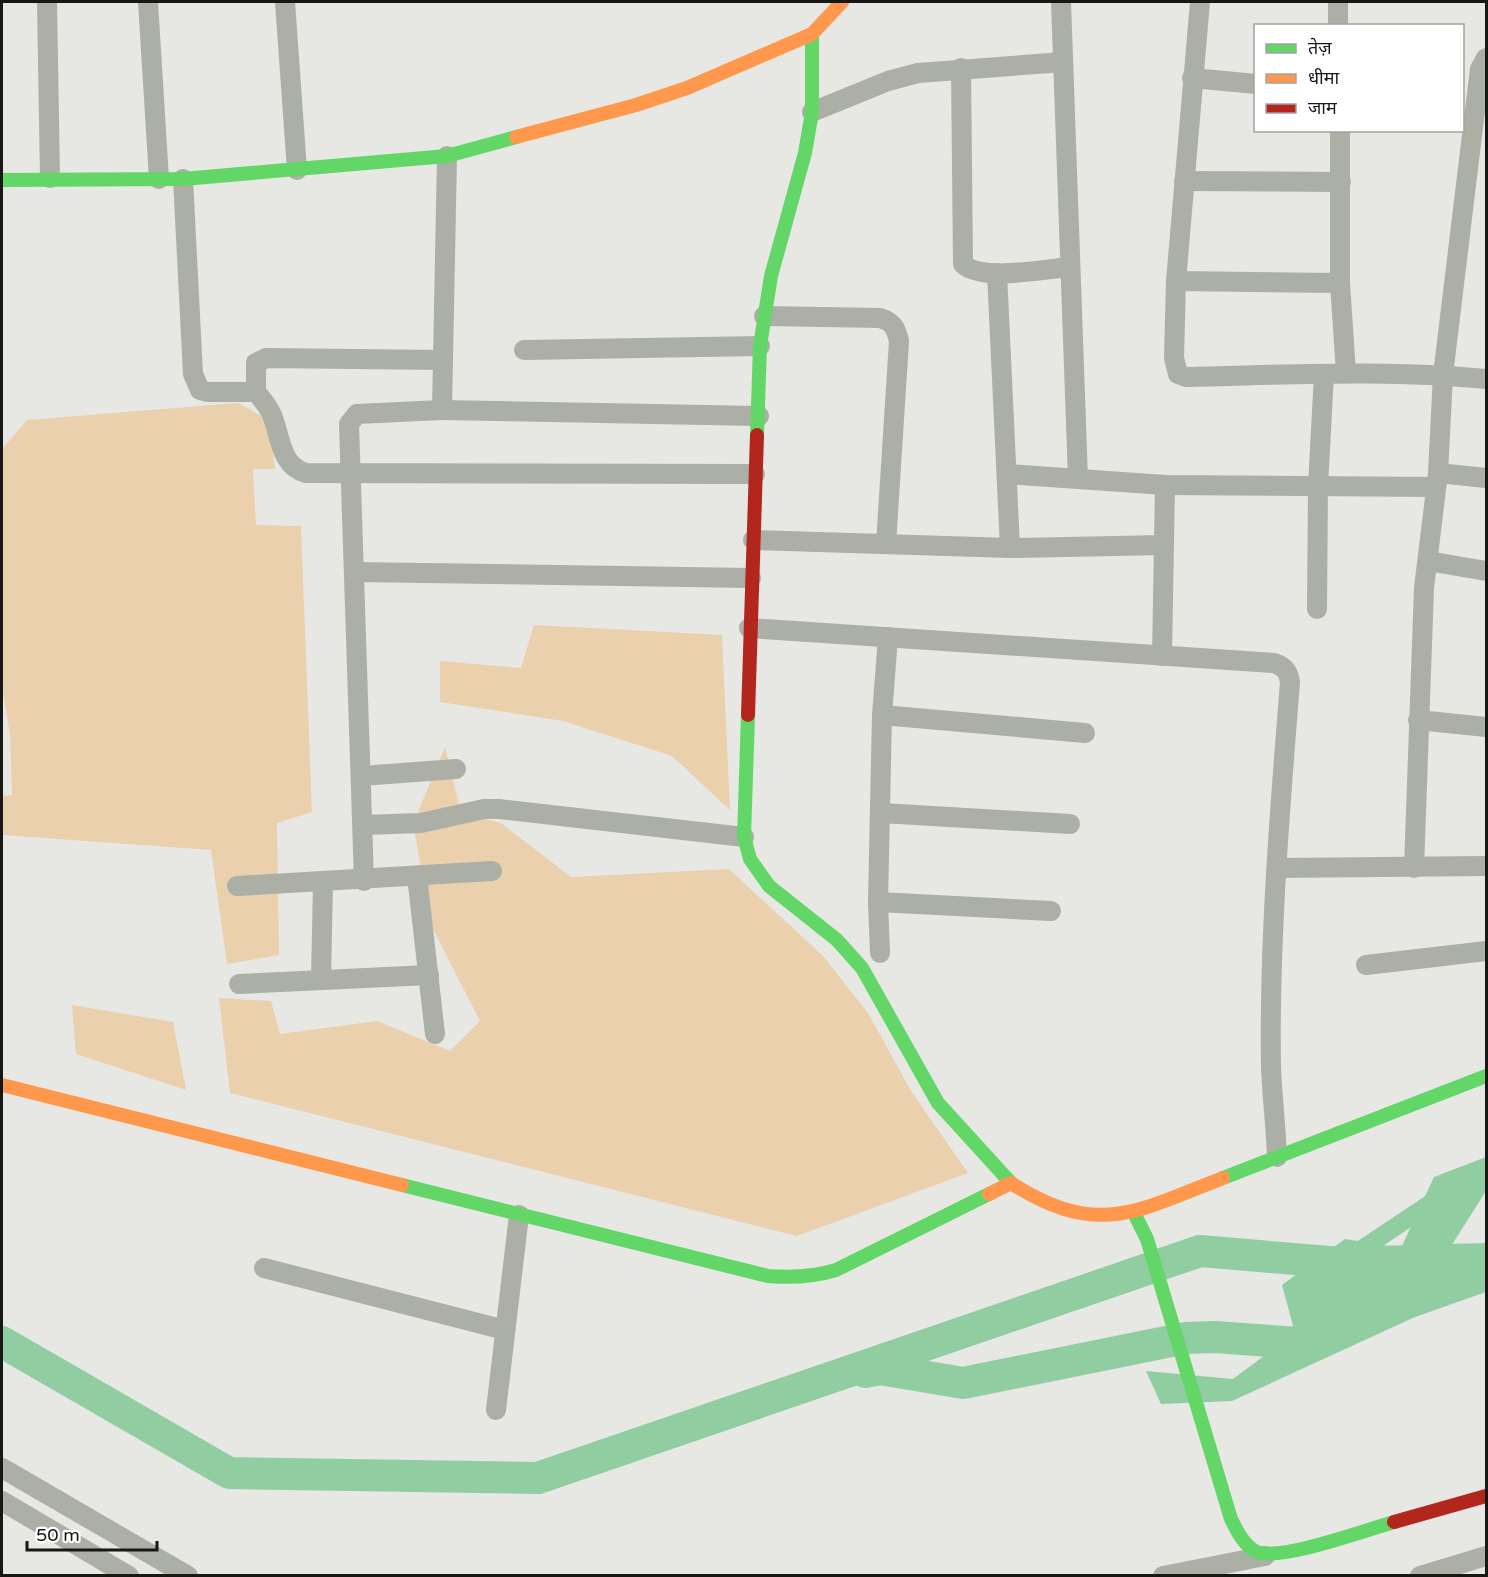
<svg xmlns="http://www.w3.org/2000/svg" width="1488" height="1577" font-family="'Varela Round','Noto Sans Devanagari',sans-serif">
  <rect width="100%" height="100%" fill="#e7e7e3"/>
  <!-- green -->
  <g fill="#ebd0ae">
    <path d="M 238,403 L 269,420 L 275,469 L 253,469 L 256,525 L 301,526 L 312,812 L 277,823 L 279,955 L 227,964 L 211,850 L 2,835 L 2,796 L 12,795 L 10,735 L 2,685 L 2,449 L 27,420 Z"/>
    <path d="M 534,625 L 722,635 L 730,810 L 672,756 L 563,721 L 440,702 L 440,661 L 521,668 Z"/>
    <path d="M 445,747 L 461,813 L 501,823 L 571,877 L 729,869 L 823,956 L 868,1013 L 911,1091 L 968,1173 L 797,1236 L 230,1093 L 219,998 L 271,1001 L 280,1034 L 377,1021 L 450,1051 L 480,1021 L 432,927 L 413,824 Z"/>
    <path d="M 72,1005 L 173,1022 L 186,1090 L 76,1054 Z"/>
  </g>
  <!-- water -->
  <path fill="#90cea1" d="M 1486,1157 L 1486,1191 L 1441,1262 L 1486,1256 L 1486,1292 L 1415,1317 L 1232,1401 L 1161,1404 L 1146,1371 L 1233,1379 L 1295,1333 L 1282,1285 L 1345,1239 L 1401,1248 L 1434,1177 Z"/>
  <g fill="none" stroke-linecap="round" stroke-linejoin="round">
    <!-- canal -->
    <path stroke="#90cea1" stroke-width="18" d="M 1350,1257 L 1437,1199"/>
    <!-- river -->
    <g stroke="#90cea1" stroke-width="32">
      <path d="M 2,1342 L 229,1473 L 538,1478 L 1200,1251 L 1341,1263 L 1486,1259"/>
      <path d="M 865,1372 L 880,1369 L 963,1383 L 1186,1338 L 1215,1337 L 1298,1343 L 1321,1324"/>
    </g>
    <!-- street -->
    <g stroke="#abafa5" stroke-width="20">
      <path d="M 47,2 L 50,178"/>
      <path d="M 148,2 L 159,179"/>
      <path d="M 285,2 L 297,170"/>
      <path d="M 1061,2 L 1078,479"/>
      <path d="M 1200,2 L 1176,281 L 1174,358 L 1178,374 L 1186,377 C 1286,375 1387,369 1486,379"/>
      <path d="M 1338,2 L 1338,26"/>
      <path d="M 961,68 L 963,264 C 982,282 1044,269 1070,267"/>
      <path d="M 1192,78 L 1256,84"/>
      <path d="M 812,112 L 888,81 L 918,73 L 1063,62"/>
      <path d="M 1340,130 L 1340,283 L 1346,373"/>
      <path d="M 183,179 L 193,374 L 200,390 L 207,392 L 256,392 L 256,363 L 266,358 L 443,360"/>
      <path d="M 1184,181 L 1341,182"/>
      <path d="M 997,273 L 1010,548"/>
      <path d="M 1176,281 L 1340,283"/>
      <path d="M 764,316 L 880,318 C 893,322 896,328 899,341 L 886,544"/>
      <path d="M 524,350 L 760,346"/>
      <path d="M 256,392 C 262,399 268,406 272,415 C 281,437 280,466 306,473 L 755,474"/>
      <path d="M 442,410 L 759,416"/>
      <path d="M 1438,473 L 1486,478"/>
      <path d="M 1007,474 L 1165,485 L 1436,487"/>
      <path d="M 753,540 L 1010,548 L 1163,545"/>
      <path d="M 1428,561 L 1486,571"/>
      <path d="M 354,572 L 751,578"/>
      <path d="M 1317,609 L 1318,486 L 1324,374"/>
      <path d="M 749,628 L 1274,663 C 1285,667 1288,671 1290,682 C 1280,809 1269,938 1271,1066 C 1272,1096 1276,1127 1277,1157"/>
      <path d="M 1162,656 L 1165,485"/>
      <path d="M 882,715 L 1085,733"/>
      <path d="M 1418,720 L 1486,727"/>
      <path d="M 361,776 L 456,769"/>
      <path d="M 881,813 L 1070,824"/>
      <path d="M 363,825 L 421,823 L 484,809 L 499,809 L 744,837"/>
      <path d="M 1277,868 L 1486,866"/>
      <path d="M 1414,868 L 1424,588 L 1438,473 L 1443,375 L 1480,69 L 1486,58"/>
      <path d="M 417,876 L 435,1034"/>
      <path d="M 364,881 L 349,424 L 357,414 L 442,410 L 447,156"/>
      <path d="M 237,886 L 492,871"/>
      <path d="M 878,902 L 1051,911"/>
      <path d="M 880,953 L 878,902 L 882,715 L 888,637"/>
      <path d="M 1366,965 L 1486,951"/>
      <path d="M 321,980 L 323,882"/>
      <path d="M 239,984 L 429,975"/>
      <path d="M 264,1268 L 505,1330"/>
      <path d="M 496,1410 L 519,1215"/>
      <path d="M 2,1468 L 188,1576"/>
      <path d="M 2,1501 L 129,1576"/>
      <path d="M 1163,1576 L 1265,1556"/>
      <path d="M 1420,1576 L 1486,1556"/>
    </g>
    <!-- fast -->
    <g stroke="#63d668" stroke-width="14">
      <path d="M 2,180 L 183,179 L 447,156 L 516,137"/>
      <path d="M 757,435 L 760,346 L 771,276 L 805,153 L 812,112 L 812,34"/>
      <path d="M 748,715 L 744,837 L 750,859 L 769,886 L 837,940 L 862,968 L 938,1103 L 1011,1183"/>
      <path d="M 1223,1178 L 1486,1076"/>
      <path d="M 402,1185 L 768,1276 C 792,1278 813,1277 836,1270 L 989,1194"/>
      <path d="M 1134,1213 L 1147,1239 L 1231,1519 C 1237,1531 1244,1546 1257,1552 C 1281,1561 1366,1530 1394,1522"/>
    </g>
    <!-- slow -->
    <g stroke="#ff974d" stroke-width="14">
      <path d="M 516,137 L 636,105 L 687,88 L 812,34 L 842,2"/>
      <path d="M 2,1085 L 402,1185"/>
      <path d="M 989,1194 L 1011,1183 C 1097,1238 1136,1212 1223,1178"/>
    </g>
    <!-- jam -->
    <g stroke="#b3261e" stroke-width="14">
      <path d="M 748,715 L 757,435"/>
      <path d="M 1394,1522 L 1486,1496"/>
    </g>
  </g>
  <!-- border -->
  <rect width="1488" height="1577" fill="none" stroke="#171815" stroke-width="6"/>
  <!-- legend -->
  <rect x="1254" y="24" width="210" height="108" fill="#ffffff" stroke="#a2a3a1" stroke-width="1.5"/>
  <rect x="1266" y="44" width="30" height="9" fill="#63d668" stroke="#a2a3a1" stroke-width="1.5"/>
  <text x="1308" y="54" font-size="18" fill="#171815">तेज़</text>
  <rect x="1266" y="74" width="30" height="9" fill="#ff974d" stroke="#a2a3a1" stroke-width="1.5"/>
  <text x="1308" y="84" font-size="18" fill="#171815">धीमा</text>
  <rect x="1266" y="104" width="30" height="9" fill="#b3261e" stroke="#a2a3a1" stroke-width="1.5"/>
  <text x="1308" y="114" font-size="18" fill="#171815">जाम</text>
  <!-- scale -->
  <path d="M27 1541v9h130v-9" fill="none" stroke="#171815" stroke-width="3"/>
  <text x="36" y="1541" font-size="18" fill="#171815" stroke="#ffffff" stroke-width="4.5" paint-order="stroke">50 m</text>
</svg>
